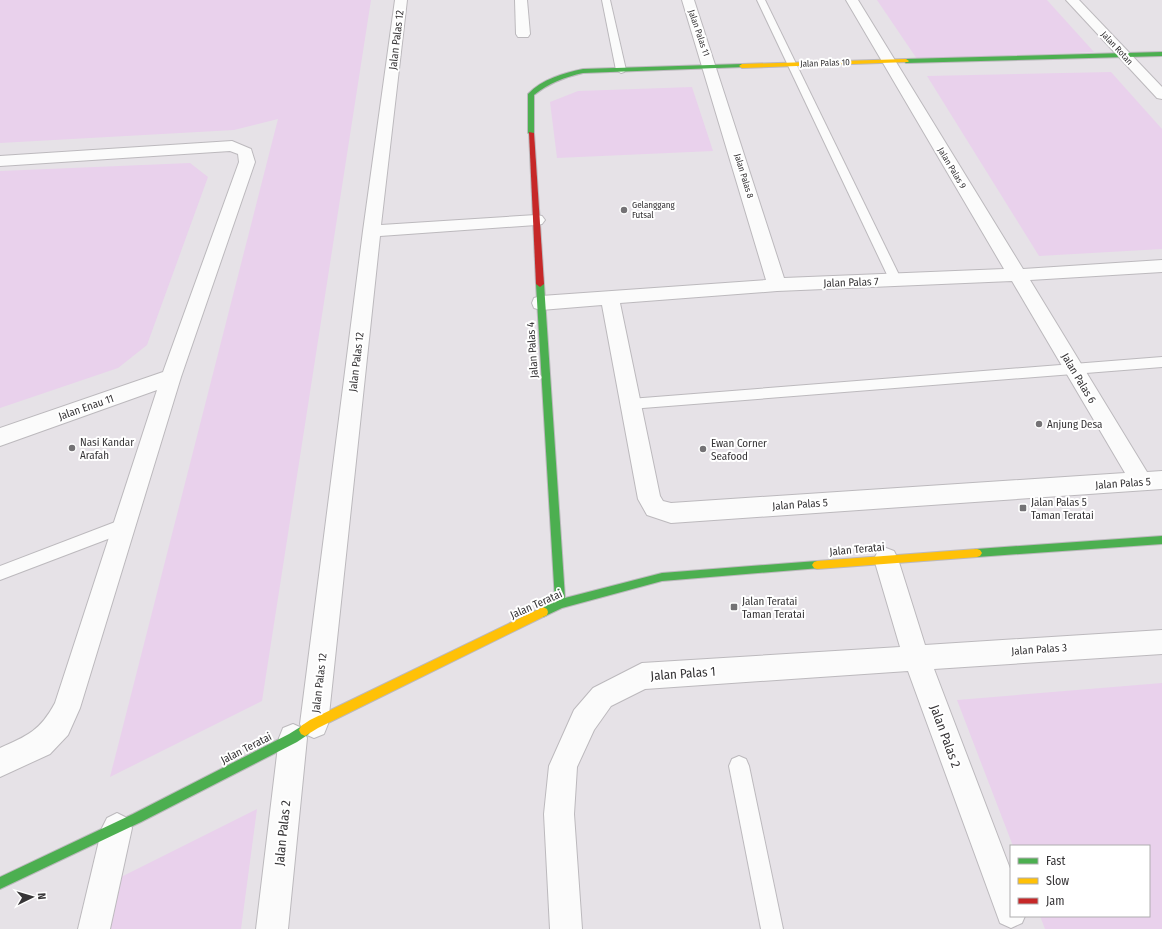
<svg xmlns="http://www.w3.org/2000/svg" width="1162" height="929" font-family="'Fira Sans Condensed',sans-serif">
  <rect width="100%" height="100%" fill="#e6e2e7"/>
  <!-- green -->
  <g fill="#e9d1ec">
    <path d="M 0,0 L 371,0 L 262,701 L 110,777 L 278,119 L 234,130 L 0,143 Z"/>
    <path d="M 877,0 L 1047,0 L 1094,52 L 917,59 Z"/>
    <path d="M 1111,72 L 1162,129 L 1162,249 L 1039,256 L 927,76 Z"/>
    <path d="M 692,87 L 713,151 L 557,158 L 550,102 L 578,91 Z"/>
    <path d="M 190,163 L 208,177 L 147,345 L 118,368 L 0,408 L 0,171 Z"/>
    <path d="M 1162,683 L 1162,929 L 1045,929 L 1040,916 L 1149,916 L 1149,846 L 1013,846 L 957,700 Z"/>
    <path d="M 257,809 L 241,929 L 106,929 L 117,879 Z"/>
  </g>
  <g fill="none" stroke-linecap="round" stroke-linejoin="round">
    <defs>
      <g id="lane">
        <path d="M 602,0 L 610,0 L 626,70 L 624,72 L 621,73 L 616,70 Z"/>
        <path d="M 757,0 L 765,0 L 902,281 L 900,284 L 896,285 L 892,284 L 890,281 Z"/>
        <path d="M 1162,357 L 1162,367 L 630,409 L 625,408 L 623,404 L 625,400 L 630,399 Z"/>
        <path d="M 123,519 L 129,521 L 131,526 L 129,531 L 0,580 L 0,566 Z"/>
        <path d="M 739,756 L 746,759 L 749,766 L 783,929 L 761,929 L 729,766 L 732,759 Z"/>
      </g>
      <g id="street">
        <path d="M 395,0 L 407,0 L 381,225 L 536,215 L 542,216 L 545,220 L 542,224 L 536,225 L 380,236 L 328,724 L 324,734 L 314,738 L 305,734 L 307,738 L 288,929 L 256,929 L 279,738 L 283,728 L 293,724 L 302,728 L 300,724 L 363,231 Z"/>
        <path d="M 515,0 L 527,0 L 530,34 L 528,37 L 518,37 L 516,34 Z"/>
        <path d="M 682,0 L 694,0 L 784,278 L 1004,269 L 846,0 L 858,0 L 1023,269 L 1162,260 L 1162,272 L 1030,280 L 1147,472 L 1162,471 L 1162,489 L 671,523 L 647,515 L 638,499 L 602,305 L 541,310 L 534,308 L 532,303 L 534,298 L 541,296 L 766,280 ZM 1012,281 L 1125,473 L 671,503 L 663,501 L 660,496 L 620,303 L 777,291 Z"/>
        <path d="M 1066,0 L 1079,0 L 1162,87 L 1162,99 L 1157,98 Z"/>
        <path d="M 232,141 L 251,149 L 255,162 L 181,377 L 80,708 L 68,735 L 50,754 L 0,777 L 0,748 C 27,736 40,731 55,703 L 157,390 L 0,446 L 0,428 L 163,372 L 239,162 L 238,154 L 230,151 L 0,166 L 0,156 Z"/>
        <path d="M 886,548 L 894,551 L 898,559 L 925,645 L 1162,630 L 1162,654 L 934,669 L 1011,871 L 1011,916 L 1025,916 L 1022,923 L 1011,928 L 1000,923 L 908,671 L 645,689 L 611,706 L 594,730 L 577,767 L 574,814 L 582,929 L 550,929 L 544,814 L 549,766 L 574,710 L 593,688 L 642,663 L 900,647 L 874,559 L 878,551 Z"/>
        <path d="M 117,813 L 127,818 L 132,828 L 110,929 L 78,929 L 102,828 L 107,818 Z"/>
      </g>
      <g id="fast">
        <path d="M 1162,52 L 1162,56 L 906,63 L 903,61 L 906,59 Z"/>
        <path d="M 742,64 L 744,65 L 744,67 L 583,73 C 565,77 549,83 534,95 L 534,133 L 531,135 L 528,133 L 528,94 C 542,79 564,73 583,69 Z"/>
        <path d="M 540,281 L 544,284 L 565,598 L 662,573 L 817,561 L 820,562 L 822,565 L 820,568 L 662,581 L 562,608 L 543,617 L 539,615 L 538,612 L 539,609 L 555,601 L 536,284 Z"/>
        <path d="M 1162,536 L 1162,544 L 977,557 L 974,556 L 972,553 L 974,550 L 977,549 Z"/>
        <path d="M 305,724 L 309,726 L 311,730 L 309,734 L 297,742 L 141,822 L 0,889 L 0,877 L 133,814 L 289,734 Z"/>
      </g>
      <g id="slow">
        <path d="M 906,59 L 909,61 L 908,62 L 742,68 L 739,66 L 742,64 Z"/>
        <path d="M 977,549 L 980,550 L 982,553 L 980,556 L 977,557 L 817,569 L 814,568 L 812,565 L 814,562 L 817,561 Z"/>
        <path d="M 543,607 L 547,609 L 548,612 L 547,615 L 318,728 L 305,736 L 301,734 L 299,730 L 301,726 L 310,720 Z"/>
      </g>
      <path id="jam" d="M 529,132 L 534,133 L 544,284 L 540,287 L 536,284 Z"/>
    </defs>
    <!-- lane casing -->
    <use href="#lane" stroke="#bcb9bd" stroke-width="2"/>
    <!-- street casing -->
    <use href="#street" stroke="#bcb9bd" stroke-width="2"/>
    <!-- fast casing -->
    <use href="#fast" stroke="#bcb9bd" stroke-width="2"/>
    <!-- slow casing -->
    <use href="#slow" stroke="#bcb9bd" stroke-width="2"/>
    <!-- jam casing -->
    <use href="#jam" stroke="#bcb9bd" stroke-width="2"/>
    <!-- lane -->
    <use href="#lane" fill="#fbfbfb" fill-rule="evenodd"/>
    <!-- street -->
    <use href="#street" fill="#fbfbfb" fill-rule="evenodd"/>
    <!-- fast -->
    <use href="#fast" fill="#4caf50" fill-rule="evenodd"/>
    <!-- slow -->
    <use href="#slow" fill="#ffc107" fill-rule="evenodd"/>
    <!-- jam -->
    <use href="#jam" fill="#c62828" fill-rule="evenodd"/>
  </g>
  <!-- markers -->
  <g fill="#747275" stroke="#fff" stroke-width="1.5">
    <circle cx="624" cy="210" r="4"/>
    <circle cx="1039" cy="424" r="4"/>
    <circle cx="72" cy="448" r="4"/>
    <circle cx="703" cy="449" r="4"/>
    <rect x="1019" y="504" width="8" height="8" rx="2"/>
    <rect x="730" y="603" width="8" height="8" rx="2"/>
  </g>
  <g text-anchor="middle" stroke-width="4" stroke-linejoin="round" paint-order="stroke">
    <!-- far-street labels -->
    <g font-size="9" fill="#373537" stroke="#fff">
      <text transform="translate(699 33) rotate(71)" y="3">Jalan Palas 11</text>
      <text transform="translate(1117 48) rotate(47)" y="3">Jalan Rotan</text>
      <text transform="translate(825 63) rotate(-2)" y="3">Jalan Palas 10</text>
      <text transform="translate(952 168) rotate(59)" y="3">Jalan Palas 9</text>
      <text transform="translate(744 176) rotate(73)" y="3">Jalan Palas 8</text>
    </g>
    <!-- far-poi labels -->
    <g font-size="9" fill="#373537" stroke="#fff" text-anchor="start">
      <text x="632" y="208">Gelanggang<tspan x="632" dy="10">Futsal</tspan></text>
    </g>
    <!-- street labels -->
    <g font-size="11" fill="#373537" stroke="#fff">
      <text transform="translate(396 40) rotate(-83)" y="4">Jalan Palas 12</text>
      <text transform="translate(851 282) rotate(-2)" y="4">Jalan Palas 7</text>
      <text transform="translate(532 350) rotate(-94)" y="4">Jalan Palas 4</text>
      <text transform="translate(356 362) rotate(-83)" y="4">Jalan Palas 12</text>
      <text transform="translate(1079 378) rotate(59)" y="4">Jalan Palas 6</text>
      <text transform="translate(86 407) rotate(-19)" y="4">Jalan Enau 11</text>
      <text transform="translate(1123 483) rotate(-4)" y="4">Jalan Palas 5</text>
      <text transform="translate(800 504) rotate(-4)" y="4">Jalan Palas 5</text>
      <text transform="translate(857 549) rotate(-5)" y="4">Jalan Teratai</text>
      <text transform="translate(536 604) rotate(-24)" y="4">Jalan Teratai</text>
      <text transform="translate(1039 649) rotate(-4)" y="4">Jalan Palas 3</text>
      <text transform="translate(319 683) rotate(-83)" y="4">Jalan Palas 12</text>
      <text transform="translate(246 748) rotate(-27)" y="4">Jalan Teratai</text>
    </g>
    <!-- poi labels -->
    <g font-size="11" fill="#373537" stroke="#fff" text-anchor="start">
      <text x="1047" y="428">Anjung Desa</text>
      <text x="80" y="446">Nasi Kandar<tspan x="80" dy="13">Arafah</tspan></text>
      <text x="711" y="447">Ewan Corner<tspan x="711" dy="13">Seafood</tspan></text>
      <text x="1031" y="506">Jalan Palas 5<tspan x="1031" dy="13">Taman Teratai</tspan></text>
      <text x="742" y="605">Jalan Teratai<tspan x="742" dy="13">Taman Teratai</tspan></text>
    </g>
    <!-- near-street labels -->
    <g font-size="13" fill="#373537" stroke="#fff">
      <text transform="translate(683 673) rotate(-4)" y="5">Jalan Palas 1</text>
      <text transform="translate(946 736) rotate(70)" y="5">Jalan Palas 2</text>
      <text transform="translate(282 833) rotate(-84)" y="5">Jalan Palas 2</text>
    </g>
  </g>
  <!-- legend -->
  <rect x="1010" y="845" width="140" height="72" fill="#ffffff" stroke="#afaeaf"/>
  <rect x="1018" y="858" width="20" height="6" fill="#4caf50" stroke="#afaeaf"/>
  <text x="1046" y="865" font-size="12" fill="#373537">Fast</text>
  <rect x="1018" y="878" width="20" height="6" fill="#ffc107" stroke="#afaeaf"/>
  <text x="1046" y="885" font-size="12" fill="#373537">Slow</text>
  <rect x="1018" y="898" width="20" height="6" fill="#c62828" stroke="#afaeaf"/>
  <text x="1046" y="905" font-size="12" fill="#373537">Jam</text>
  <!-- north arrow -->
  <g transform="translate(32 897) rotate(85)" stroke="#ffffff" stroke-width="3" paint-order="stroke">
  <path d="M0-3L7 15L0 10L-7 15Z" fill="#373537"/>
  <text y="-6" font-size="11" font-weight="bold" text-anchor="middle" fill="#373537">N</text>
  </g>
</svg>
